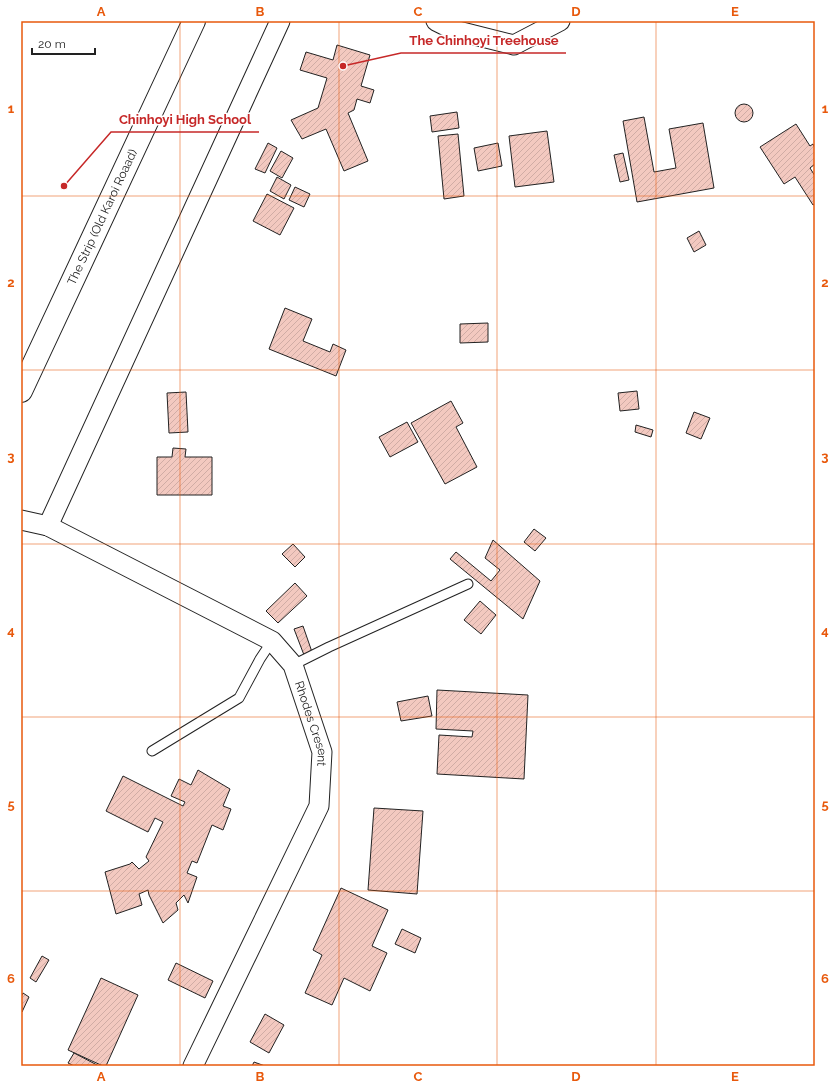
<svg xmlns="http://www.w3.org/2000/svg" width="836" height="1087" font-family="Raleway,sans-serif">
  <defs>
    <pattern id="building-hatch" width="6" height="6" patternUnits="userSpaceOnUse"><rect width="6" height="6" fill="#f3c9c0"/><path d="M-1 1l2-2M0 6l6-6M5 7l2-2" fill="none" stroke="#d0aca5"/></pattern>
  </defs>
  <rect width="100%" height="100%" fill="#fff"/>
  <!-- building -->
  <g fill="url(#building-hatch)" stroke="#222">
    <path d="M 337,45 L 370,55 L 361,86 L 374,90 L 370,103 L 357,99 L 354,110 L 348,113 L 368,161 L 344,171 L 326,129 L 302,139 L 291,120 L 318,108 L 327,78 L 300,70 L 306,52 L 333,60 Z"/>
    <circle cx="744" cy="113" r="9"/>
    <path d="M 457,112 L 459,128 L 432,132 L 430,116 Z"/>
    <path d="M 644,117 L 654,172 L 676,168 L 669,129 L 703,123 L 714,188 L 637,202 L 623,121 Z"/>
    <path d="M 796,124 L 810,146 L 813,144 L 815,148 L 815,164 L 810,168 L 815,176 L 815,204 L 813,205 L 795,177 L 784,184 L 760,147 Z"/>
    <path d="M 547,131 L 554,182 L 515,187 L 509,136 Z"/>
    <path d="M 458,134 L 464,196 L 444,199 L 438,136 Z"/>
    <path d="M 268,143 L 277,148 L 265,173 L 255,169 Z"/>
    <path d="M 498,143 L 502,166 L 478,171 L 474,148 Z"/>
    <path d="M 281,151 L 293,158 L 282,178 L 270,171 Z"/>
    <path d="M 623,153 L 629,180 L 620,182 L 614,155 Z"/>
    <path d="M 277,177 L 291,185 L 284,199 L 270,191 Z"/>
    <path d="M 295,187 L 310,194 L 304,207 L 289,200 Z"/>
    <path d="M 267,194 L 294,208 L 280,235 L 253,221 Z"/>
    <path d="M 699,231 L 706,245 L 694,252 L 687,238 Z"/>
    <path d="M 285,308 L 312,319 L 303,341 L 330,352 L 333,344 L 346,350 L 336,376 L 269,349 Z"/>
    <path d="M 488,323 L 488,342 L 460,343 L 460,324 Z"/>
    <path d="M 637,391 L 639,409 L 620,411 L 618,393 Z"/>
    <path d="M 186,392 L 188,432 L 169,433 L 167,393 Z"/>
    <path d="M 451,401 L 463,423 L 456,427 L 477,467 L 445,484 L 411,423 Z"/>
    <path d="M 694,412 L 710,418 L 701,439 L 686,433 Z"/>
    <path d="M 407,422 L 418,442 L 390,457 L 379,437 Z"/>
    <path d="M 636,425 L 653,430 L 651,437 L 635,432 Z"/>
    <path d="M 173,448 L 186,449 L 185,457 L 212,457 L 212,495 L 157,495 L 157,457 L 172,457 Z"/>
    <path d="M 534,529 L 546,538 L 535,551 L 524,542 Z"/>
    <path d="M 493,540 L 540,581 L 523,619 L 450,559 L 456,552 L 491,581 L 500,570 L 485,558 Z"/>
    <path d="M 293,544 L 305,557 L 295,567 L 282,554 Z"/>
    <path d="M 295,583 L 307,596 L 278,623 L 266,611 Z"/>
    <path d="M 480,601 L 496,615 L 481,634 L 464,620 Z"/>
    <path d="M 303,626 L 312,652 L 304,655 L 294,629 Z"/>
    <path d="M 437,690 L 528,695 L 524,779 L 437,774 L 439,735 L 472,737 L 473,731 L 436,729 Z"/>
    <path d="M 428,696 L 432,716 L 401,721 L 397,702 Z"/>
    <path d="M 198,770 L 230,789 L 223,806 L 231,809 L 223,830 L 212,825 L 197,863 L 192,861 L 187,873 L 197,877 L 188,903 L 184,895 L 176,903 L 178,910 L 163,923 L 149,895 L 148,890 L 139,894 L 142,905 L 116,914 L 105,872 L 130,864 L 132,862 L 139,869 L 149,861 L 146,857 L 163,822 L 155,818 L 148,832 L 106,811 L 123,776 L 183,806 L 185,802 L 171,796 L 179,779 L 191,785 Z"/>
    <path d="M 374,808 L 423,811 L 417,894 L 368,890 Z"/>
    <path d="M 341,888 L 388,910 L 372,946 L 387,953 L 370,991 L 344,978 L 332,1005 L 305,993 L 322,955 L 313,950 Z"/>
    <path d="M 402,929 L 421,938 L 415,953 L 395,944 Z"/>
    <path d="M 42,956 L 49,960 L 36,982 L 30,978 Z"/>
    <path d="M 176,963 L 213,981 L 205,998 L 168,980 Z"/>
    <path d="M 101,978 L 138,995 L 106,1066 L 103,1066 L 68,1050 Z"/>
    <path d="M 23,993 L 29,997 L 22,1012 L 21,997 Z"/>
    <path d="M 265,1014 L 284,1025 L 269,1053 L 250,1042 Z"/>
    <path d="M 74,1053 L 99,1066 L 74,1066 L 68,1063 Z"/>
    <path d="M 254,1062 L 265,1066 L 252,1066 Z"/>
  </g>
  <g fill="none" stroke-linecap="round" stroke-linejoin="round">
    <defs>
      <g id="lane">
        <path d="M 293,665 L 329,647 L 468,584"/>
        <path d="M 152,751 L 239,698 L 260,659 L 272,641"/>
      </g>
      <g id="street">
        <path d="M 436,21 L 454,30 L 514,45 L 560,21"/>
        <path id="s1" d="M 21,520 L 48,526 L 272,641 L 293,665 L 322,752 L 319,806 L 193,1066"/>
        <path d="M 48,526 L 280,21"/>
      </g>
      <g id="secondary">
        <path id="s2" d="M 21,391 L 194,21"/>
      </g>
    </defs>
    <!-- lane casing -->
    <use href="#lane" stroke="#222" stroke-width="11"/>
    <!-- street casing -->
    <use href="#street" stroke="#222" stroke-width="21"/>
    <!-- secondary casing -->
    <use href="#secondary" stroke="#222" stroke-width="24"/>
    <!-- lane -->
    <use href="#lane" stroke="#fff" stroke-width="9"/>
    <!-- street -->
    <use href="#street" stroke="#fff" stroke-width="19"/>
    <!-- secondary -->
    <use href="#secondary" stroke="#fff" stroke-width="22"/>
  </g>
  <!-- grid -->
  <path fill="none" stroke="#e8590c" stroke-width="1" stroke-opacity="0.55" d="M 180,21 L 180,1066M 339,21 L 339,1066M 497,21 L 497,1066M 656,21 L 656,1066M 21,196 L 815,196M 21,370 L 815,370M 21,544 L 815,544M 21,717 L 815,717M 21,891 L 815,891"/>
  <g text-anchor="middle" stroke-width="3" stroke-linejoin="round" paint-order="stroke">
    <!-- street labels -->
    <g font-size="12" fill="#222" stroke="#fff">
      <text dy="4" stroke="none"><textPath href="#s2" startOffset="192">The Strip (Old Karoi Roaad)</textPath></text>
      <text dy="4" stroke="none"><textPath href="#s1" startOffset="373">Rhodes Cresent</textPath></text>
    </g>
  </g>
  <!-- callouts -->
  <path fill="none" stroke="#c62828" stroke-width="1.5" d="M343 66L401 53H566M64 186L111 132H259"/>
  <g fill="#c62828" stroke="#fff" stroke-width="1.5">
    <circle cx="343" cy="66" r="4"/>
    <circle cx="64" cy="186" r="4"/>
  </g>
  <g font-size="13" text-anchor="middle" font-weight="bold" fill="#c62828" stroke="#fff" stroke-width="3" stroke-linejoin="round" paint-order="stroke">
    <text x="484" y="45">The Chinhoyi Treehouse</text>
    <text x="185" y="124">Chinhoyi High School</text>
  </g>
  <!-- border -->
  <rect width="836" height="1087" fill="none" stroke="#ffffff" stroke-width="44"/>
  <!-- scale -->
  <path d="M32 48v6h63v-6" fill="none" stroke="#222222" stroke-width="2"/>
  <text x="38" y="48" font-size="12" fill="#222222" stroke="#ffffff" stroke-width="3" paint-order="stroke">20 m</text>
  <rect x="22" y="22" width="792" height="1043" fill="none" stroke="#e8590c" stroke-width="1.5"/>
  <g font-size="13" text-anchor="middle" font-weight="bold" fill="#e8590c">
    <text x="101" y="16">A</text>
    <text x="260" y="16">B</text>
    <text x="418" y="16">C</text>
    <text x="576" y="16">D</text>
    <text x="735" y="16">E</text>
    <text x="11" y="113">1</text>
    <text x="825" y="113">1</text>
    <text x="11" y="287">2</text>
    <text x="825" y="287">2</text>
    <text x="11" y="461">3</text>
    <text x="825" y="461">3</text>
    <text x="11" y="635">4</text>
    <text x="825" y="635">4</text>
    <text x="11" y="809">5</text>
    <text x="825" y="809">5</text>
    <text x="11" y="983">6</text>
    <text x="825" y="983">6</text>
    <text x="101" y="1081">A</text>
    <text x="260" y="1081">B</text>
    <text x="418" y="1081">C</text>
    <text x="576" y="1081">D</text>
    <text x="735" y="1081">E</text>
  </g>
</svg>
